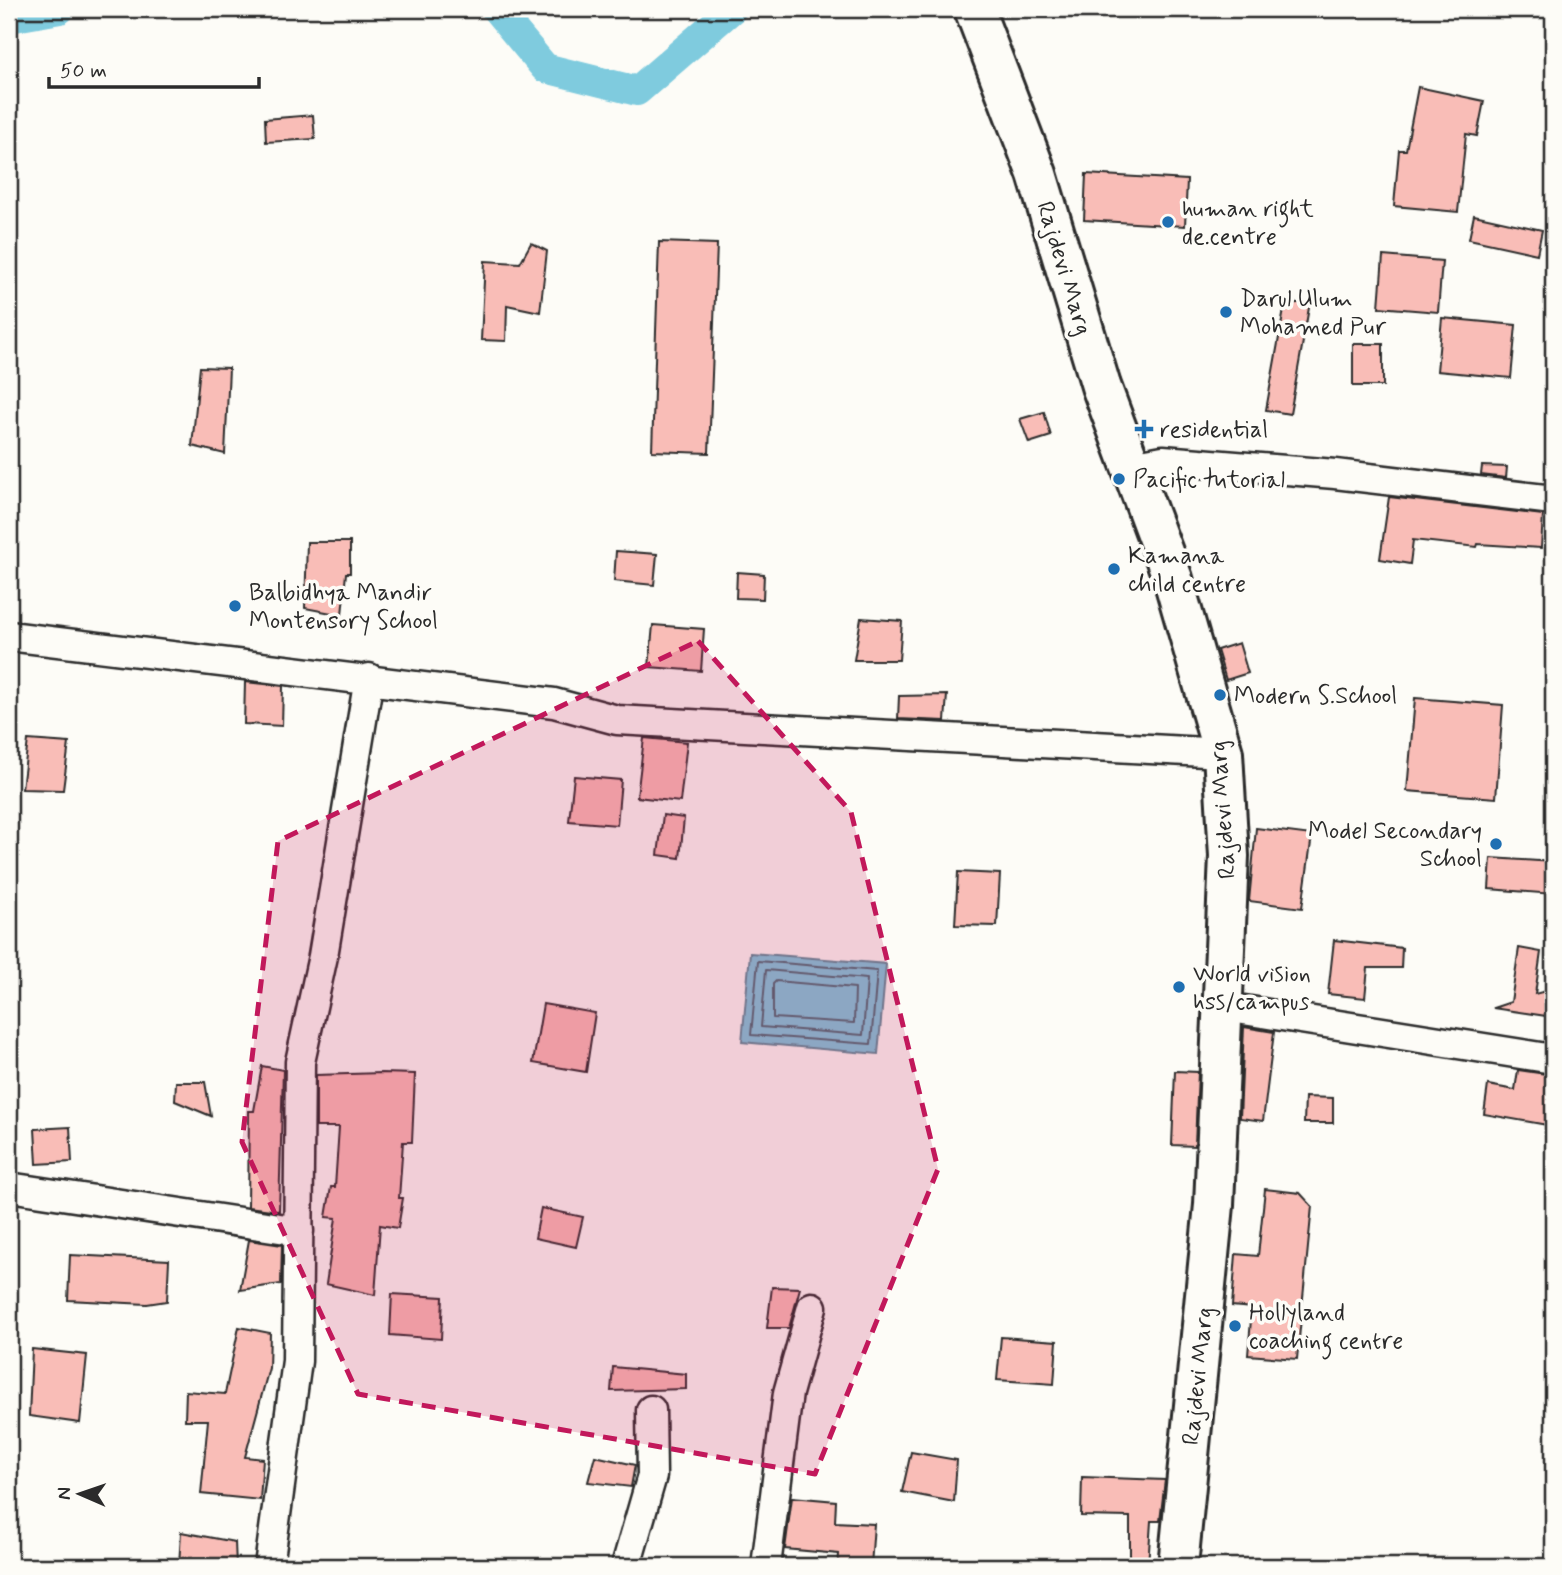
<svg xmlns="http://www.w3.org/2000/svg" width="1562" height="1575" font-family="Mynerve,sans-serif">
  <rect width="100%" height="100%" fill="#fdfcf7"/>
  <filter id="ink" filterUnits="userSpaceOnUse"><feTurbulence type="fractalNoise" baseFrequency=".0143" numOctaves="2"/><feDisplacementMap in="SourceGraphic" scale="14" xChannelSelector="R" yChannelSelector="G"/><feConvolveMatrix kernelMatrix="1 2 1 2 8 2 1 2 1" color-interpolation-filters="sRGB"/></filter>
  <g filter="url(#ink)">
    <!-- water -->
    <path fill="#7fcbde" stroke="#5d8b96" stroke-width="2" d="M 750,953 L 886,964 L 878,1054 L 742,1042 Z"/>
    <g fill="none" stroke-linecap="round" stroke-linejoin="round">
      <!-- shore -->
      <g stroke="#4d6b73" stroke-width="2">
        <path d="M 758,961 L 877,971 L 871,1044 L 751,1035 Z"/>
        <path d="M 766,970 L 867,979 L 863,1035 L 761,1027 Z"/>
        <path d="M 776,981 L 855,988 L 854,1023 L 773,1018 L 773,984 Z"/>
      </g>
      <!-- canal -->
      <g stroke="#7fcbde" stroke-width="30">
        <path d="M 496,9 L 545,68 L 637,91 L 732,9"/>
        <path d="M 9,18 L 60,9"/>
      </g>
    </g>
    <!-- building -->
    <g fill="#f9bdb7" stroke="#2b2b2b" stroke-width="2">
      <path d="M 1418,87 L 1484,101 L 1477,136 L 1466,134 L 1458,212 L 1394,206 L 1399,150 L 1406,150 Z"/>
      <path d="M 313,115 L 315,139 L 266,142 L 265,119 Z"/>
      <path d="M 1086,174 L 1187,180 L 1185,226 L 1084,220 Z"/>
      <path d="M 1474,215 L 1542,230 L 1537,254 L 1469,239 Z"/>
      <path d="M 659,242 L 717,244 L 709,453 L 652,451 Z"/>
      <path d="M 531,243 L 547,251 L 540,312 L 507,305 L 506,341 L 481,340 L 485,261 L 520,263 Z"/>
      <path d="M 1383,256 L 1442,261 L 1438,312 L 1379,307 Z"/>
      <path d="M 1310,302 L 1290,414 L 1266,410 L 1285,304 Z"/>
      <path d="M 1442,318 L 1516,325 L 1511,378 L 1437,371 Z"/>
      <rect x="1353" y="344" width="30" height="42"/>
      <path d="M 200,367 L 229,368 L 225,454 L 192,446 Z"/>
      <path d="M 1044,412 L 1051,436 L 1029,443 L 1020,419 Z"/>
      <path d="M 1482,466 L 1507,467 L 1506,478 L 1481,475 Z"/>
      <path d="M 1389,497 L 1543,515 L 1541,548 L 1478,544 L 1477,547 L 1413,540 L 1410,564 L 1380,559 Z"/>
      <path d="M 307,542 L 350,542 L 350,573 L 346,573 L 342,615 L 305,608 Z"/>
      <path d="M 616,551 L 657,554 L 654,585 L 614,581 Z"/>
      <path d="M 737,572 L 764,574 L 763,599 L 736,598 Z"/>
      <path d="M 861,618 L 902,621 L 899,660 L 854,660 Z"/>
      <path d="M 653,625 L 704,629 L 701,671 L 649,667 Z"/>
      <path d="M 1239,643 L 1248,673 L 1226,680 L 1217,650 Z"/>
      <path d="M 245,682 L 283,686 L 282,726 L 244,724 Z"/>
      <path d="M 947,695 L 945,721 L 898,719 L 899,696 Z"/>
      <path d="M 1415,698 L 1503,705 L 1496,798 L 1407,791 Z"/>
      <path d="M 644,738 L 687,742 L 680,802 L 637,797 Z"/>
      <path d="M 28,740 L 69,743 L 63,790 L 22,789 Z"/>
      <path d="M 574,776 L 621,780 L 617,825 L 569,821 Z"/>
      <path d="M 663,815 L 684,818 L 680,858 L 658,855 Z"/>
      <path d="M 1256,828 L 1312,835 L 1302,908 L 1249,901 Z"/>
      <path d="M 1491,858 L 1553,862 L 1553,894 L 1489,889 Z"/>
      <path d="M 958,872 L 1000,874 L 997,926 L 955,925 Z"/>
      <path d="M 1334,940 L 1402,948 L 1401,968 L 1368,968 L 1365,998 L 1328,994 Z"/>
      <path d="M 1519,948 L 1541,952 L 1535,994 L 1553,989 L 1553,1017 L 1493,1008 L 1511,1002 Z"/>
      <path d="M 543,1004 L 595,1013 L 586,1072 L 533,1063 Z"/>
      <path d="M 1244,1027 L 1274,1032 L 1263,1121 L 1240,1118 Z"/>
      <path d="M 262,1066 L 283,1070 L 279,1211 L 248,1207 L 249,1111 L 254,1111 Z"/>
      <path d="M 1518,1070 L 1553,1075 L 1553,1126 L 1484,1114 L 1488,1085 L 1515,1090 Z"/>
      <path d="M 1175,1071 L 1198,1072 L 1195,1146 L 1172,1145 Z"/>
      <path d="M 382,1073 L 415,1074 L 412,1142 L 403,1142 L 399,1198 L 403,1198 L 398,1228 L 380,1225 L 375,1295 L 326,1284 L 336,1218 L 326,1217 L 331,1187 L 335,1187 L 339,1127 L 316,1127 L 316,1075 Z"/>
      <path d="M 176,1082 L 205,1082 L 211,1116 L 175,1101 Z"/>
      <path d="M 1305,1097 L 1333,1098 L 1333,1123 L 1304,1123 Z"/>
      <path d="M 70,1127 L 72,1162 L 37,1164 L 35,1129 Z"/>
      <path d="M 1265,1189 L 1300,1193 L 1312,1206 L 1297,1359 L 1248,1355 L 1252,1308 L 1232,1306 L 1236,1254 L 1258,1256 Z"/>
      <path d="M 541,1208 L 583,1217 L 576,1247 L 535,1238 Z"/>
      <path d="M 249,1240 L 282,1245 L 281,1284 L 240,1290 Z"/>
      <path d="M 70,1255 L 169,1260 L 167,1301 L 147,1304 L 68,1300 Z"/>
      <path d="M 772,1287 L 800,1288 L 789,1328 L 767,1328 Z"/>
      <path d="M 392,1294 L 443,1297 L 441,1339 L 390,1335 Z"/>
      <path d="M 239,1327 L 270,1333 L 269,1368 L 245,1457 L 263,1459 L 260,1500 L 201,1494 L 208,1420 L 185,1420 L 186,1391 L 225,1394 Z"/>
      <path d="M 1001,1337 L 1057,1341 L 1054,1384 L 997,1380 Z"/>
      <path d="M 32,1349 L 87,1355 L 80,1423 L 29,1416 Z"/>
      <path d="M 613,1367 L 686,1374 L 686,1389 L 611,1391 Z"/>
      <path d="M 911,1452 L 957,1460 L 954,1502 L 902,1492 Z"/>
      <path d="M 595,1456 L 635,1465 L 631,1487 L 588,1482 Z"/>
      <path d="M 1082,1477 L 1165,1480 L 1160,1521 L 1151,1521 L 1148,1566 L 1130,1566 L 1130,1517 L 1081,1516 Z"/>
      <path d="M 792,1497 L 836,1501 L 835,1522 L 874,1524 L 871,1566 L 838,1566 L 839,1554 L 785,1549 Z"/>
      <path d="M 181,1532 L 235,1542 L 236,1566 L 179,1566 Z"/>
    </g>
    <g fill="none" stroke-linecap="round" stroke-linejoin="round">
      <defs>
        <g id="street">
          <path d="M 1131,466 L 1163,460 L 1335,474 L 1553,500"/>
          <path d="M 9,636 L 554,703 L 617,720 L 1223,753"/>
          <path d="M 1225,1007 L 1553,1059"/>
          <path d="M 9,1187 L 299,1231"/>
          <path d="M 269,1566 L 297,1361 L 300,1062 L 323,956 L 369,678"/>
          <path d="M 626,1566 L 652,1476 L 651,1410"/>
          <path d="M 766,1566 L 788,1393 L 812,1307"/>
        </g>
        <path id="secondary" d="M 974,9 L 1037,174 L 1101,386 L 1173,579 L 1223,753 L 1229,856 L 1214,1205 L 1178,1566"/>
      </defs>
      <!-- street casing -->
      <use href="#street" stroke="#2b2b2b" stroke-width="33"/>
      <!-- secondary casing -->
      <use href="#secondary" stroke="#2b2b2b" stroke-width="44"/>
      <!-- street -->
      <use href="#street" stroke="#fdfcf7" stroke-width="28"/>
      <!-- secondary -->
      <use href="#secondary" stroke="#fdfcf7" stroke-width="38"/>
    </g>
  </g>
  <!-- marked area -->
  <path fill="#c2185b" fill-opacity="0.2" stroke="#c2185b" stroke-width="5" stroke-dasharray="14 9" stroke-linejoin="round" d="M 698,641 L 851,812 L 938,1169 L 815,1474 L 358,1394 L 242,1142 L 278,841 Z"/>
  <!-- markers -->
  <g fill="#1f6fb2" stroke="#fdfcf7" stroke-width="2.5">
    <circle cx="1168" cy="222" r="7"/>
    <circle cx="1226" cy="312" r="7"/>
    <path d="M1140.5 418.5h7v7h7v7h-7v7h-7v-7h-7v-7h7z"/>
    <circle cx="1119" cy="479" r="7"/>
    <circle cx="1114" cy="569" r="7"/>
    <circle cx="235" cy="606" r="7"/>
    <circle cx="1220" cy="695" r="7"/>
    <circle cx="1496" cy="844" r="7"/>
    <circle cx="1179" cy="987" r="7"/>
    <circle cx="1235" cy="1326" r="7"/>
  </g>
  <g text-anchor="middle" stroke-width="7" stroke-linejoin="round" paint-order="stroke">
    <!-- poi labels -->
    <g font-size="24" fill="#2b2b2b" stroke="#fdfcf7" text-anchor="start">
      <text x="1182" y="216">human right<tspan x="1182" dy="28">de.centre</tspan></text>
      <text x="1240" y="306">Darul Ulum<tspan x="1240" dy="28">Mohamed Pur</tspan></text>
      <text x="1160" y="437">residential</text>
      <text x="1133" y="487">Pacific tutorial</text>
      <text x="1128" y="563">Kamana<tspan x="1128" dy="28">child centre</tspan></text>
      <text x="249" y="600">Balbidhya Mandir<tspan x="249" dy="28">Montensory School</tspan></text>
      <text x="1234" y="703">Modern S.School</text>
      <text x="1482" y="838" text-anchor="end">Model Secondary<tspan x="1482" dy="28">School</tspan></text>
      <text x="1193" y="981">World vision<tspan x="1193" dy="28">hss/campus</tspan></text>
      <text x="1249" y="1320">Hollyland<tspan x="1249" dy="28">coaching centre</tspan></text>
    </g>
    <!-- street labels -->
    <g font-size="24" fill="#2b2b2b" stroke="#fdfcf7">
      <text transform="translate(1065 268) rotate(73)" y="8">Rajdevi Marg</text>
      <text transform="translate(1222 810) rotate(-94)" y="8">Rajdevi Marg</text>
      <text transform="translate(1197 1376) rotate(-84)" y="8">Rajdevi Marg</text>
    </g>
  </g>
  <!-- margin -->
  <rect width="1562" height="1575" fill="none" stroke="#fdfcf7" stroke-width="35"/>
  <rect x="18" y="18" width="1527" height="1540" fill="none" stroke="#2b2b2b" stroke-width="2.5" filter="url(#ink)"/>
  <!-- north arrow -->
  <g transform="translate(80 1494) rotate(272)" stroke="#fdfcf7" stroke-width="5" paint-order="stroke">
  <path d="M0-5L12 26L0 18L-12 26Z" fill="#2b2b2b"/>
  <text y="-10" font-size="19" font-weight="bold" text-anchor="middle" fill="#2b2b2b">N</text>
  </g>
  <!-- scale -->
  <path d="M49 77v10h210v-10" fill="none" stroke="#2b2b2b" stroke-width="3.5"/>
  <text x="60" y="77" font-size="21" fill="#2b2b2b" stroke="#fdfcf7" stroke-width="5" paint-order="stroke">50 m</text>
</svg>
